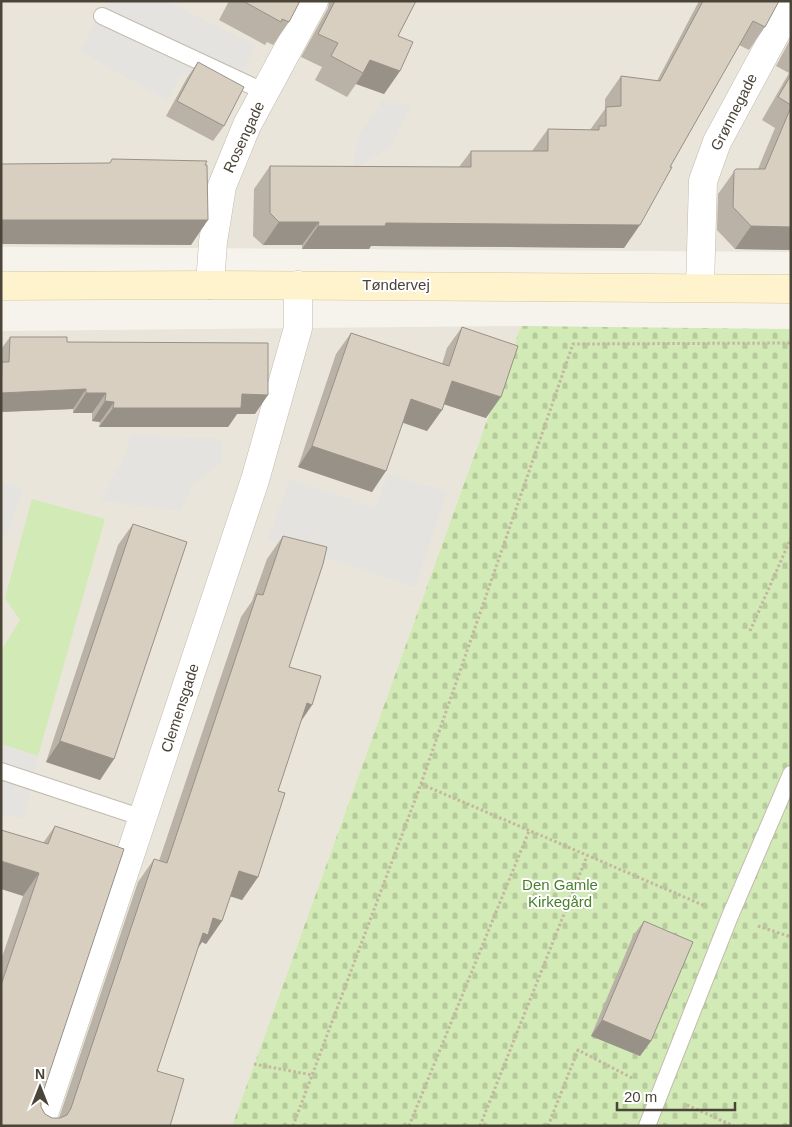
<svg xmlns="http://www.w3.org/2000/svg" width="792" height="1127" font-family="Arial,sans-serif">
  <defs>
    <pattern id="cemetery-stones" width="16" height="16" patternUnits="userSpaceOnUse" patternTransform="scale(1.25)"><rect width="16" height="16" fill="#d2eab5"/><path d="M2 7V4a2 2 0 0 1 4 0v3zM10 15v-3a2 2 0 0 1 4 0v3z" fill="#b6ca9c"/></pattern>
  </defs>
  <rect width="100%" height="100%" fill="#f6f3ec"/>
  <!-- residential -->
  <g fill="#eae5da">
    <path d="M 1,1 L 791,1 L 791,252 L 1,247 Z"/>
    <path d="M 521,326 L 232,1126 L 1,1126 L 1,331 Z"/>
  </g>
  <!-- green -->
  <path fill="#d2eab5" d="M 32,499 L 105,519 L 38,756 L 1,744 L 1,651 L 20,620 L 5,598 Z"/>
  <!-- cemetery -->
  <path fill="url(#cemetery-stones)" d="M 521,326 L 791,329 L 791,1126 L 232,1126 Z"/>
  <!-- parking -->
  <g fill="#e5e3e0">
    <path d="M 107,1 L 166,1 L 256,46 L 233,91 L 182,73 L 168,101 L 80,51 Z"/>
    <path d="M 383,100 L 411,106 L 390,147 L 352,170 L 359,135 Z"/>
    <path d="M 130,435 L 222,439 L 222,462 L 192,486 L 181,511 L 100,501 L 126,453 Z"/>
    <path d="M 389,474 L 447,492 L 415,587 L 268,539 L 290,479 L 375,507 Z"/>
    <path d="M 1,482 L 23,489 L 6,536 L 1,534 Z"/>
    <path d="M 1,744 L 38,756 L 24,818 L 1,815 Z"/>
  </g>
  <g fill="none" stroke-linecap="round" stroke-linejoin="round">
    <defs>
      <g id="lane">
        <path d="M 102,16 L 265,92"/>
        <path d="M 1,771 L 143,818"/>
        <path d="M 647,1126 L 730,916 L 791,774"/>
      </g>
      <g id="street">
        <path d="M 210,285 L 213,242 L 222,186 L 247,125 L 314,1"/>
        <path d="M 700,287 L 703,181 L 717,142 L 791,5"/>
        <path d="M 40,1126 L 255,480 L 298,328 L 298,285"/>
      </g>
      <path id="secondary" d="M 1,286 L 210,285 L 791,289"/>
    </defs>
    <!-- lane casing -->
    <use href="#lane" stroke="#c2bbae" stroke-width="18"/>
    <!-- street casing -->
    <use href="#street" stroke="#c2bbae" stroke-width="29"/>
    <!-- secondary casing -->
    <use href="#secondary" stroke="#d6c79b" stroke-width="29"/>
    <!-- path -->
    <g stroke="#c4b79f" stroke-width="3" stroke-dasharray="2.5 2.5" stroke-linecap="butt">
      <path d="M 750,631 L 791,538"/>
      <path d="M 421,784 L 703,905"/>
      <path d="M 758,926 L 791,937"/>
      <path d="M 254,1064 L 312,1075"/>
      <path d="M 687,1105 L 734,1126"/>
      <path d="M 293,1126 L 421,784 L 573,344 L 791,343"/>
      <path d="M 409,1126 L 529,831"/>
      <path d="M 480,1126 L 587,856"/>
      <path d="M 548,1126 L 578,1050 L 634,1079"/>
    </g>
    <!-- lane -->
    <use href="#lane" stroke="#fff" stroke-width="16"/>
    <!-- street -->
    <use href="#street" stroke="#fff" stroke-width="28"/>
    <!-- secondary -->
    <use href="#secondary" stroke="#fff3cd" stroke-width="28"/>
  </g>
  <!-- wall -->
  <g fill="#bab2a6">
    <path d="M 229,1 L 300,1 L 289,22 L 273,45 L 267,42 L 265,45 L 219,20 Z"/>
    <path d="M 329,1 L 416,1 L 398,36 L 400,71 L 384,94 L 356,84 L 347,97 L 315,80 L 322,67 L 301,57 L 328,8 Z"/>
    <path d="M 699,1 L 779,1 L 765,27 L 749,50 L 739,45 L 624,248 L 371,246 L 369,249 L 302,249 L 302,245 L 263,245 L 253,236 L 254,189 L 270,166 L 459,167 L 471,151 L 532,151 L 548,129 L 590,130 L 605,109 L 605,99 L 621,76 L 657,81 Z"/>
    <path d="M 791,38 L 791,250 L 735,249 L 717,230 L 718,194 L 736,169 L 758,169 L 775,128 L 762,120 L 789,73 L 776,66 Z"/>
    <path d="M 198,62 L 224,126 L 213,141 L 166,116 L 187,78 Z"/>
    <path d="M 462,327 L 486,418 L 444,404 L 442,410 L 427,431 L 403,423 L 372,492 L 298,467 L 336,354 L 351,333 L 442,364 L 447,348 Z"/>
    <path d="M 10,337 L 67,342 L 255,414 L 237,414 L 228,427 L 99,427 L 100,422 L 92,421 L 92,413 L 73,413 L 73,409 L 1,412 L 1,349 Z"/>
    <path d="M 133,524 L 114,759 L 100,780 L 46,762 L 118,545 Z"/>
    <path d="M 283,536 L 289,667 L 312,705 L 301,721 L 278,791 L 258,877 L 242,900 L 230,896 L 222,921 L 206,944 L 202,942 L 198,948 L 157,1071 L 170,1126 L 1,1126 L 1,960 L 23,896 L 43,843 L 55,826 L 41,1107 L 45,1114 L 52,1118 L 59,1118 L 138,882 L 154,859 L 159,861 L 241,617 L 252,601 L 267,559 Z"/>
    <path d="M 644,921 L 651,1041 L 640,1056 L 591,1036 L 633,936 Z"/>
  </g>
  <!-- shaded-wall -->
  <g fill="#979187">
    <path d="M 370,60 L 400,71 L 384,94 L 356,84 L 363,73 Z"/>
    <path d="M 1,220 L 208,220 L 191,245 L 1,244 Z"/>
    <path d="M 279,222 L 319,222 L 302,245 L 263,245 Z"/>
    <path d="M 386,223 L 640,225 L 624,248 L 371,246 L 369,249 L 302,249 L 318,226 Z"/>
    <path d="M 751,226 L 791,227 L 791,250 L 735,249 Z"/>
    <path d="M 452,381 L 501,397 L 486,418 L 437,402 Z"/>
    <path d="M 86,389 L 73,409 L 1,412 L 1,393 Z"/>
    <path d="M 86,393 L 106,393 L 92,413 L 73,413 Z"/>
    <path d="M 242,394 L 268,395 L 255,414 L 237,414 L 228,427 L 99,427 L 113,408 Z"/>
    <path d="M 411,399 L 442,410 L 427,431 L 396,420 Z"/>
    <path d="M 105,401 L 114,402 L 100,422 L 92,421 Z"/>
    <path d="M 312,446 L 386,471 L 372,492 L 298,467 Z"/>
    <path d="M 307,703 L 312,705 L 297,727 Z"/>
    <path d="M 60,741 L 114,759 L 100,780 L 46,762 Z"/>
    <path d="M 1,861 L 39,873 L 23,896 L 1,889 Z"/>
    <path d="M 239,871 L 258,877 L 242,900 L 223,894 Z"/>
    <path d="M 213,918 L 222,921 L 206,944 L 202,942 L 192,957 L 197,940 Z"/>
    <path d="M 602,1020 L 651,1041 L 640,1056 L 591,1036 Z"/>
  </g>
  <!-- building -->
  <g fill="#d8cfc1" stroke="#979187">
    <path d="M 243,1 L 300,1 L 289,22 L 282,19 L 281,22 Z"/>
    <path d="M 335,1 L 416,1 L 398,36 L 413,42 L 400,71 L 370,60 L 363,73 L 331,56 L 338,43 L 318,34 Z"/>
    <path d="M 703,1 L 779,1 L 765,27 L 753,21 L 670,167 L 672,167 L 640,225 L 386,223 L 385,226 L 318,226 L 319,222 L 279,222 L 270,213 L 270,166 L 471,167 L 471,151 L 548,151 L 548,129 L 599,130 L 599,126 L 606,126 L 606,107 L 621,106 L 621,76 L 660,81 Z"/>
    <path d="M 198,62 L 244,87 L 224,126 L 177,101 Z"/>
    <path d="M 791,75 L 791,105 L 778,97 Z"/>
    <path d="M 791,107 L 791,227 L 751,226 L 733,207 L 734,171 L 736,169 L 765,169 Z"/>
    <path d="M 112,159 L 207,161 L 205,165 L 207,165 L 208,220 L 1,220 L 1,164 L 110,163 Z"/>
    <path d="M 462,327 L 518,346 L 501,397 L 452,381 L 442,410 L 411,399 L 386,471 L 312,446 L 351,333 L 449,366 Z"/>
    <path d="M 10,337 L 67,337 L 67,342 L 268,343 L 268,395 L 242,394 L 241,408 L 113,408 L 114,402 L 105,401 L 106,393 L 86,393 L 86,389 L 1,393 L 2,362 L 9,362 Z"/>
    <path d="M 133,524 L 187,542 L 114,759 L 60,741 Z"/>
    <path d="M 283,536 L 327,547 L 323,564 L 289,667 L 321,676 L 312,705 L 307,703 L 278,791 L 285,793 L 258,877 L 239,871 L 222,921 L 213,918 L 208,935 L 203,933 L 157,1071 L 184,1079 L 170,1126 L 1,1126 L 1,985 L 39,873 L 1,861 L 1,830 L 48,844 L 55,826 L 124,849 L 41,1098 L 41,1107 L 45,1114 L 52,1118 L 60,1118 L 67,1115 L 71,1108 L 154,859 L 167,863 L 257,594 L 263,595 Z"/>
    <path d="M 644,921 L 693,942 L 651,1041 L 602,1020 Z"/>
  </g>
  <g text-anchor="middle" stroke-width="4" stroke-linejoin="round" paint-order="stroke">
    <!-- street labels -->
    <g font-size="15" fill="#4b4439" stroke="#fff">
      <text transform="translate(734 112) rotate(-63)" y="5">Grønnegade</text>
      <text transform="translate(244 137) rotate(-65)" y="5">Rosengade</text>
      <text x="396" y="290">Tøndervej</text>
      <text transform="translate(180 708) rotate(-72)" y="5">Clemensgade</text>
    </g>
    <!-- park labels -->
    <g font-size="15" fill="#4a7f2a" stroke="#fff">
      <text x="560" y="890">Den Gamle<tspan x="560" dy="17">Kirkegård</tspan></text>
    </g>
  </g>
  <!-- border -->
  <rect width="792" height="1127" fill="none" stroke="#4b4439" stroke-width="5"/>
  <!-- north arrow -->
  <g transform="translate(40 1087)" stroke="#ffffff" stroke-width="4" paint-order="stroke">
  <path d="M0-4L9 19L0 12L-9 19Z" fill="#4b4439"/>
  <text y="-8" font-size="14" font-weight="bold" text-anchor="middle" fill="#4b4439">N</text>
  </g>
  <!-- scale -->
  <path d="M617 1102v8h118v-8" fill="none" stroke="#4b4439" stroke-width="2.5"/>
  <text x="624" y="1102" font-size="15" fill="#4b4439" stroke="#ffffff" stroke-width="4" paint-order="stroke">20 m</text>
</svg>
